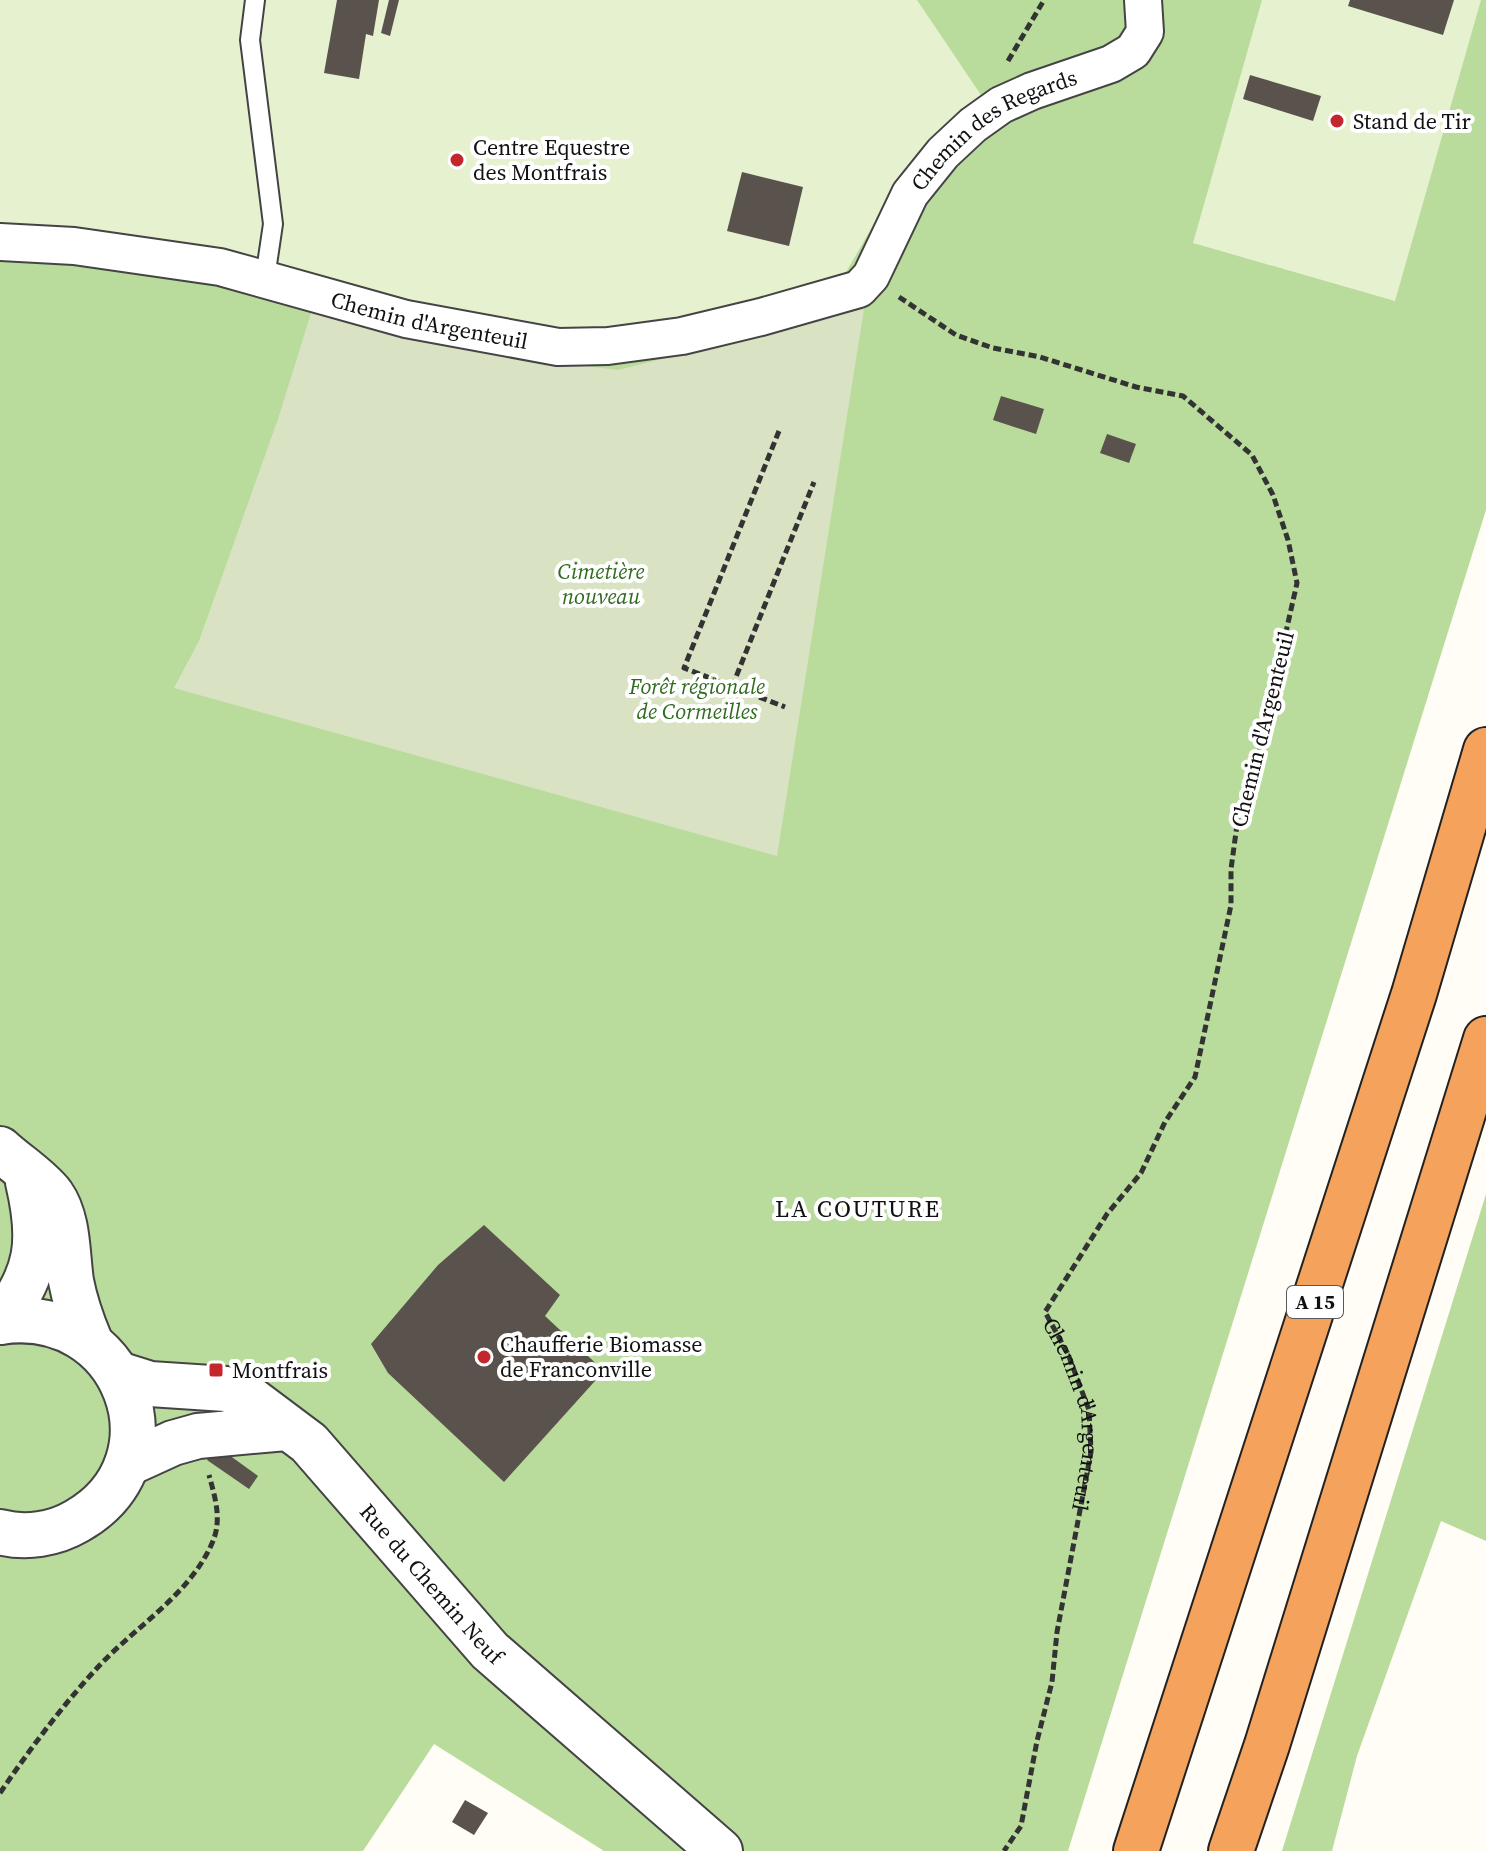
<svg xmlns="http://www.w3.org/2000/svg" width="1486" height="1851" font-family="'Source Serif 4',serif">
  <rect width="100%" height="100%" fill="#fffdf5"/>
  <!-- forest -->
  <g fill="#b9dc9c">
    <path d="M 0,0 L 1486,0 L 1486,510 L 1068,1851 L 604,1851 L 434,1744 L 363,1851 L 0,1851 Z"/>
    <path d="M 1486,1194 L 1486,1541 L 1441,1521 L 1357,1756 L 1332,1851 L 1282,1851 Z"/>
  </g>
  <!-- cemetery -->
  <path fill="#d9e3c4" d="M 864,309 L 777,856 L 174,688 L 199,641 L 278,419 L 312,310 L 506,356 L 618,370 Z"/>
  <!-- pitch -->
  <g fill="#e6f2cf">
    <path d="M 0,0 L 917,0 L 981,95 L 926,143 L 901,177 L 842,279 L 608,346 L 0,242 Z"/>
    <path d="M 1262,0 L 1481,0 L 1395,301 L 1193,243 Z"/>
  </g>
  <!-- building -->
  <g fill="#5a524d">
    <path d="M 337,0 L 379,0 L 373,36 L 366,34 L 359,79 L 324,73 Z"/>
    <path d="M 389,0 L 399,0 L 390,36 L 381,33 Z"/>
    <path d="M 1350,0 L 1454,0 L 1443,35 L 1348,6 Z"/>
    <path d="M 1250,75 L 1321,96 L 1313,121 L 1243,99 Z"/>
    <path d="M 742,172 L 803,187 L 789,246 L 727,231 Z"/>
    <path d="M 1001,396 L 1044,409 L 1036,434 L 993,420 Z"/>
    <path d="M 1107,434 L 1136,444 L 1129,463 L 1100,453 Z"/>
    <path d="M 484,1225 L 560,1295 L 545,1316 L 604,1371 L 504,1482 L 388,1373 L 371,1344 L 438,1265 Z"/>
    <path d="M 218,1447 L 258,1476 L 249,1489 L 207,1460 Z"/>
    <path d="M 465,1800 L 488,1813 L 474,1835 L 452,1822 Z"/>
  </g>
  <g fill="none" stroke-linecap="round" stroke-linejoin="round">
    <defs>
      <path id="service" d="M 255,0 L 250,40 L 273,224 L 265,278"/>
      <g id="minor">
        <path id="s2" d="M 0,242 L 74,246 L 220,267 L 406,319 L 558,347 L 608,346 L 682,336 L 761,317 L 859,289 L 871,276 L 910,194 L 943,153 L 973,125 L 1001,105 L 1032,91 L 1111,64 L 1133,51 L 1145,32 L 1143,0"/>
      </g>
      <g id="tertiary">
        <path d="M 0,1149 C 16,1164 39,1178 52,1195 C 69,1219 67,1254 71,1281 C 75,1302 82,1322 90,1341"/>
        <path d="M 0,1322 C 125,1303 184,1460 77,1521 C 55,1534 26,1539 0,1532"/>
        <path d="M 0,1322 C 38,1274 42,1241 28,1182"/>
        <path id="s3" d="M 118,1374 L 150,1384 L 226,1389 L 249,1398 L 309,1443 L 490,1651 L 720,1851"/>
        <path d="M 127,1464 L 173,1443 L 198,1436 L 286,1428"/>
      </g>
      <g id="motorway">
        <path d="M 1136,1851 L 1414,994 L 1486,750"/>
        <path d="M 1231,1851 L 1267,1745 L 1486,1039"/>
      </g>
    </defs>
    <!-- service casing -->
    <use href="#service" stroke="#444" stroke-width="22"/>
    <!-- minor casing -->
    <use href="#minor" stroke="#444" stroke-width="40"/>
    <!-- tertiary casing -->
    <use href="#tertiary" stroke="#444" stroke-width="48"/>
    <!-- motorway casing -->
    <use href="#motorway" stroke="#222" stroke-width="48"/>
    <!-- path -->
    <g stroke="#333" stroke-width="5" stroke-dasharray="8 4" stroke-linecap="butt">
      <path d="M 1008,61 L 1044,0"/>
      <path id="s1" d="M 899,297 L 956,335 L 993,348 L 1040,357 L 1136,387 L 1183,396 L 1252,455 L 1273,495 L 1288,540 L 1297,583 L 1253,778 L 1239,810 L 1231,869 L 1231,905 L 1195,1077 L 1165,1122 L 1141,1173 L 1107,1214 L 1045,1312 L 1068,1354 L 1089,1410 L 1091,1452 L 1057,1632 L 1052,1682 L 1037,1741 L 1021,1826 L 1004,1851"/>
      <path d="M 779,431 L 684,668 L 785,707"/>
      <path d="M 732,687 L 814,482"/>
      <path d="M 0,1793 C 30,1749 62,1706 98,1667 C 136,1626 191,1594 213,1541 C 222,1519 215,1497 209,1475"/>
    </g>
    <!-- service -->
    <use href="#service" stroke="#fff" stroke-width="18"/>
    <!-- minor -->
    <use href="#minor" stroke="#fff" stroke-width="36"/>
    <!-- tertiary -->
    <use href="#tertiary" stroke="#fff" stroke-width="44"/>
    <!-- motorway -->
    <use href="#motorway" stroke="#f5a25d" stroke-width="44"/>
  </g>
  <!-- markers -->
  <g fill="#c4262e" stroke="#fff" stroke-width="3">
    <circle cx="1337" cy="121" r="8"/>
    <circle cx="457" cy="160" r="8"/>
    <circle cx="484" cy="1357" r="8"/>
    <rect x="208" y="1362" width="16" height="16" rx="4"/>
  </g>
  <g text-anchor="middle" stroke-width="8" stroke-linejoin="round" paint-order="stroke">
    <!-- shield labels -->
    <rect fill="#fff" stroke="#585858" stroke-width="2" x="1287" y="1286" width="56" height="32" rx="6"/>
    <g font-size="20" font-weight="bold" fill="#111">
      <text x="1315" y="1309">A 15</text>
    </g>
    <!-- poi labels -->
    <g font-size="22" fill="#111" stroke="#fff" text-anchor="start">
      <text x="1353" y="129">Stand de Tir</text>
      <text x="473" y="155">Centre Equestre<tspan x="473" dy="25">des Montfrais</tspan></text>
      <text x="500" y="1352">Chaufferie Biomasse<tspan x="500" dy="25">de Franconville</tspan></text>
      <text x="232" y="1378">Montfrais</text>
    </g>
    <!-- street labels -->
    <g font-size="22" fill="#111" stroke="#fff">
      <text dy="8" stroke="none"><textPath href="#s2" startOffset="1094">Chemin des Regards</textPath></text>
      <text dy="8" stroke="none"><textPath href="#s2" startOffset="438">Chemin d'Argenteuil</textPath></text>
      <text transform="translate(1262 729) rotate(-76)" y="8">Chemin d'Argenteuil</text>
      <text dy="8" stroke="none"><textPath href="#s1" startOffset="1426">Chemin d'Argenteuil</textPath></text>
      <text dy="8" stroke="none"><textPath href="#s3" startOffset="396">Rue du Chemin Neuf</textPath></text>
    </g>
    <!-- park labels -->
    <g font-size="22" font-style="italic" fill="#2f6b1f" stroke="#fff">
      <text x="601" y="579">Cimetière<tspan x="601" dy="25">nouveau</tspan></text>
      <text x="697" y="694">Forêt régionale<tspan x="697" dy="25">de Cormeilles</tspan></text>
    </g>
    <!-- neighbourhood labels -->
    <g font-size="24" letter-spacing="2" fill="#111" stroke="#fff">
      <text x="858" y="1217">LA COUTURE</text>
    </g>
  </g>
</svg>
